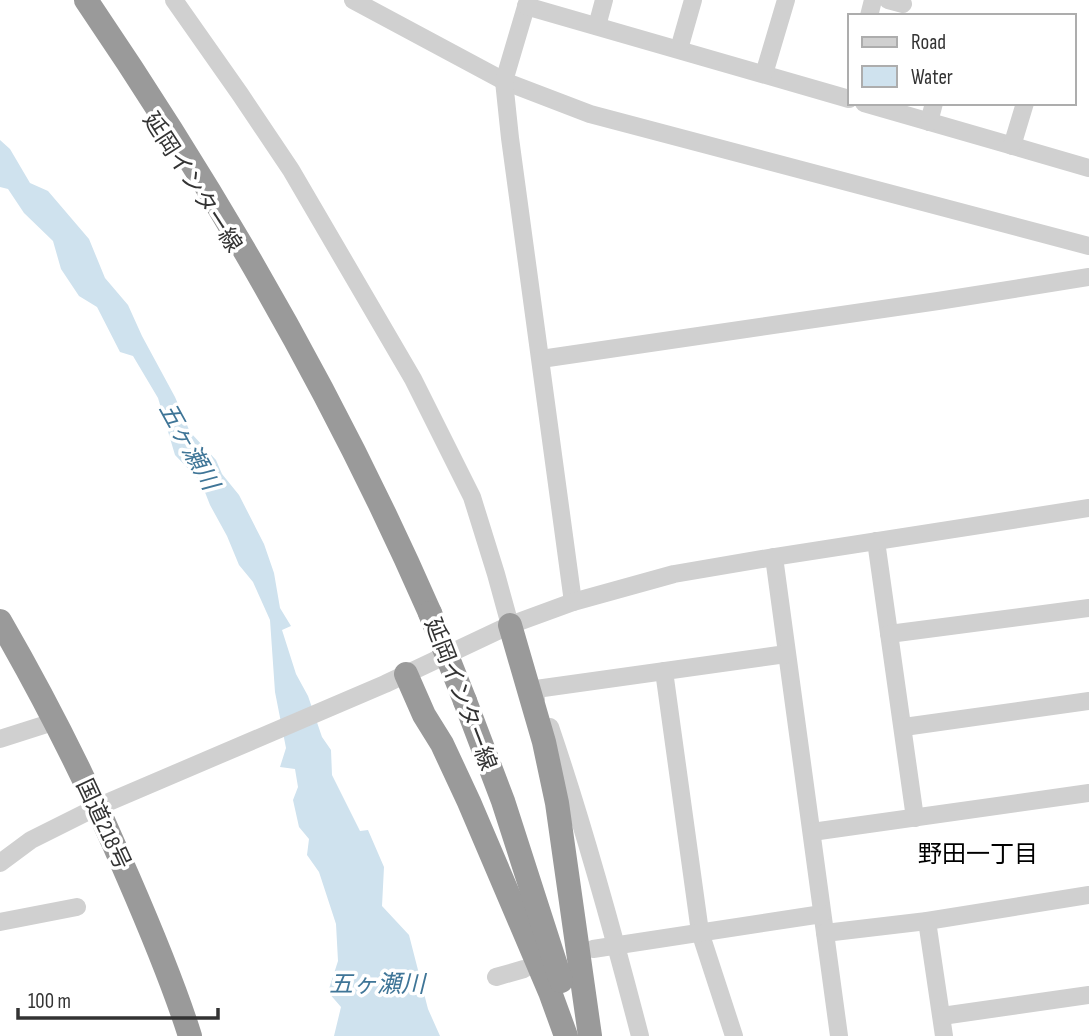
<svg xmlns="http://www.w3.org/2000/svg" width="1089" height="1036" font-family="'Sofia Sans Condensed','Noto Sans JP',sans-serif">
  <rect width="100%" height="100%" fill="#fff"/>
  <!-- water -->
  <path fill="#cfe2ee" d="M 0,140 L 10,149 L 30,183 L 48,191 L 89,239 L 105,278 L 128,305 L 142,336 L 175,397 L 190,432 L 216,460 L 222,474 L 239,495 L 264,544 L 274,573 L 280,608 L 291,626 L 282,630 L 296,674 L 308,696 L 322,737 L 331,750 L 332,775 L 360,831 L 368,830 L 384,867 L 382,906 L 409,935 L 428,1009 L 440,1036 L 334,1036 L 341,1007 L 328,992 L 338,961 L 336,924 L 319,872 L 307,855 L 309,839 L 299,827 L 293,800 L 298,787 L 295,769 L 280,767 L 286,748 L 275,692 L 270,620 L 253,582 L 239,565 L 227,536 L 210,505 L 201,482 L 175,455 L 158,398 L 133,356 L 120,352 L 97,307 L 79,296 L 61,269 L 53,241 L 24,213 L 8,189 L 0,187 Z"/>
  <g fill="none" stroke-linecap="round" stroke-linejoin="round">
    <!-- minor -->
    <g stroke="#d0d0d0" stroke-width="18">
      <path d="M 174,0 L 240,94 L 291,170 L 413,379 L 472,497 L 496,574 L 510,625"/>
      <path d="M 353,0 L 504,81 L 590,114 L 1089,246"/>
      <path d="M 528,0 L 504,81 L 510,138 L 573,602"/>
      <path d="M 888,0 L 903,4"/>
      <path d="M 526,6 L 849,99"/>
      <path d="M 869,16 L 873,0"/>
      <path d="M 597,26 L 604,0"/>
      <path d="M 679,49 L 693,0"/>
      <path d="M 764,74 L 786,0"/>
      <path d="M 864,103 L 1089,168"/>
      <path d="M 929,122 L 934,103"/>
      <path d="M 1012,146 L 1025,103"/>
      <path d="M 541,359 L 938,301 L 1089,277"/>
      <path d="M 876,541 L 915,818"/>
      <path d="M 774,557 L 839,1036"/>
      <path d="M 889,634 L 1089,608"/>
      <path d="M 664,671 L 700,932 L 734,1036"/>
      <path d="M 536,699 L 529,690 L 786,654"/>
      <path d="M 550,727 C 585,829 613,932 640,1036"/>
      <path d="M 904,727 L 1089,701"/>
      <path d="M 0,739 L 50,723 L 54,718"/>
      <path d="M 812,832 L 1089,793"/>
      <path d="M 0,863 L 31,840 L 97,807 L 385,684 L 510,625 L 573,602 L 674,574 L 774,557 L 1089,508"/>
      <path d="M 927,921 L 944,1036"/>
      <path d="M 0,922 L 77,907"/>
      <path d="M 825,933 L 927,921 L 1089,895"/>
      <path d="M 593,949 L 822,914"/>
      <path d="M 496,977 L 524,969"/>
      <path d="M 942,1016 L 1089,995"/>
    </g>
    <!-- highway -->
    <g stroke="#9a9a9a" stroke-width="24">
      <path d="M 86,0 C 218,194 336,398 430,613"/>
      <path d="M 0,621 C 48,704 91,790 128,877 C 151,930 173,982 190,1036"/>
      <path d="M 510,625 L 544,742 L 557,803 L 590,1036"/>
      <path d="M 406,674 L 424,715 L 442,744 L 469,802 L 550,992 L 566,1036"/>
      <path d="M 465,701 L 503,801 L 561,981"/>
    </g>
    <!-- highway-bridge -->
    <path stroke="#9a9a9a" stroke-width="24" d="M 430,613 L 465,701"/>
  </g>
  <g text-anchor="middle" stroke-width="7" stroke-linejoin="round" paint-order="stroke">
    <!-- street labels -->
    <g font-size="23" fill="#333" stroke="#fff">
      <text transform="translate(193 182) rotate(57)" y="8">延岡インター線</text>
      <text transform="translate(461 694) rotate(69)" y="8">延岡インター線</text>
      <text transform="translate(104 824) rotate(65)" y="8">国道218号</text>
    </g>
    <!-- water labels -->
    <g font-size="24" font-style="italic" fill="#3f7597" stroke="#fff">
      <text transform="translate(189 446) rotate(61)" y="8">五ヶ瀬川</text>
      <text x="377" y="992">五ヶ瀬川</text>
    </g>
    <!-- neighbourhood labels -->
    <g font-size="24" fill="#000" stroke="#fff">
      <text x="978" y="862">野田一丁目</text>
    </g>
  </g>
  <!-- legend -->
  <rect x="848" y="14" width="228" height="91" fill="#ffffff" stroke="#adadad" stroke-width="2"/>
  <rect x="862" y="37" width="35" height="10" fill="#d0d0d0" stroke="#adadad" stroke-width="2"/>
  <text x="911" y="49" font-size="21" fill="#333333">Road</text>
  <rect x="862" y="66" width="35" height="21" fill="#cfe2ee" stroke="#adadad" stroke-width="2"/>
  <text x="911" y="84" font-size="21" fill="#333333">Water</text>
  <!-- scale -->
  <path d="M18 1008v10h200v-10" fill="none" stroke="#333333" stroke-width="3.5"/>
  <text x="28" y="1008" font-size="21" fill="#333333" stroke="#ffffff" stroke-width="5" paint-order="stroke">100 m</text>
</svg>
